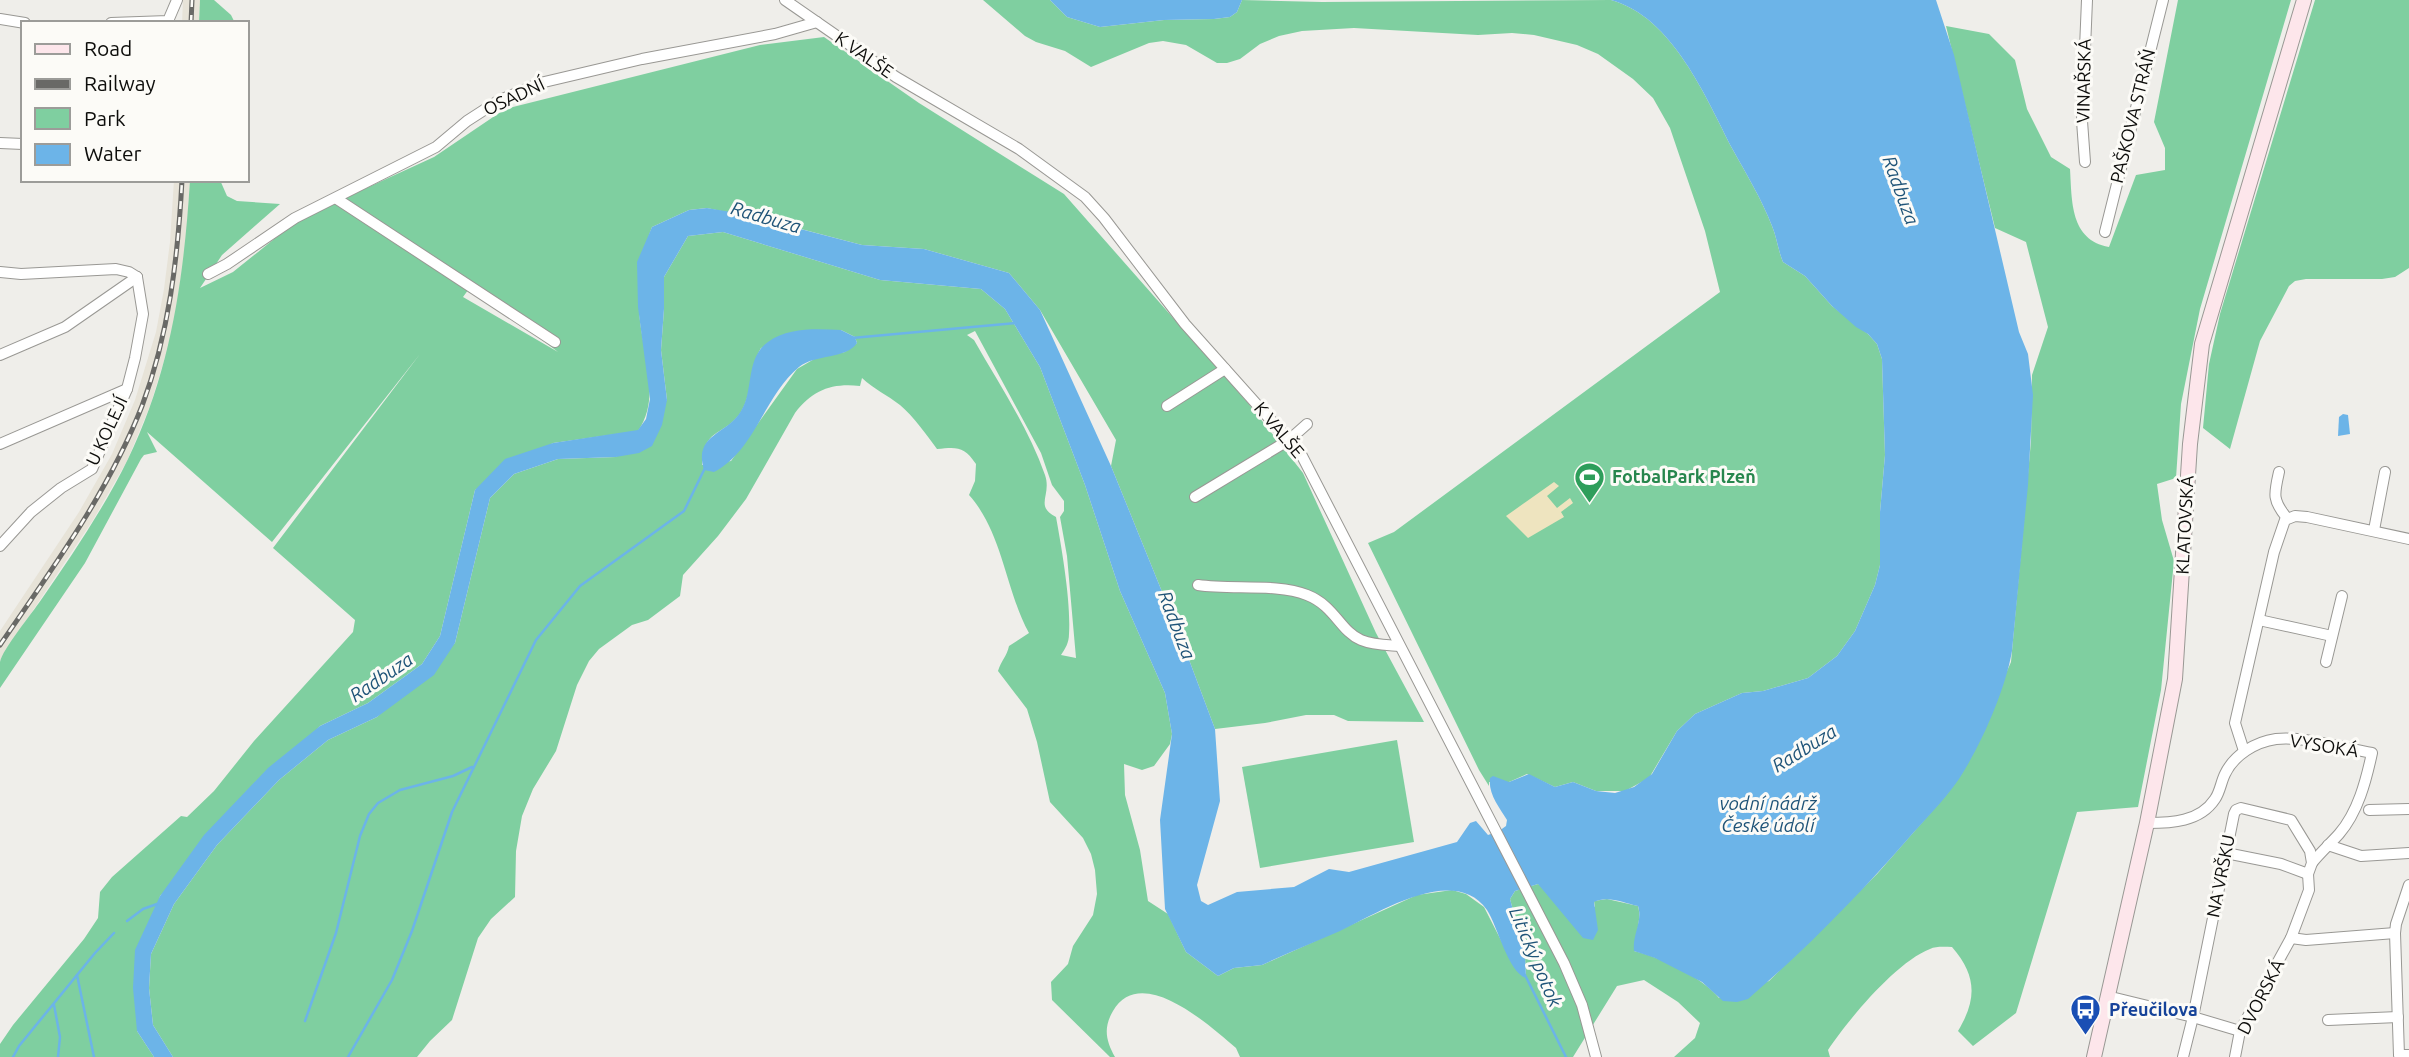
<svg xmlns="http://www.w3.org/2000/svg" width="2409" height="1057" font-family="Ubuntu,sans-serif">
  <rect width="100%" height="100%" fill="#efeeea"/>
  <!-- built -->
  <g fill="#e7e3d8">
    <path d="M 183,0 L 200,0 L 199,23 L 182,23 Z"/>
    <path d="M 174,180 L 190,180 L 186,244 L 172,335 L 150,406 L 127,461 L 93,520 L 0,660 L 0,631 L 79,512 L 112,454 L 135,400 L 156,332 L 164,289 L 170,242 Z"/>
  </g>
  <!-- green -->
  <g fill="#7fcfa0" fill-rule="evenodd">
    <path d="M 200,0 L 214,0 L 231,15 L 235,23 L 199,23 Z"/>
    <path d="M 983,0 L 1050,0 L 1067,17 L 1100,27 L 1164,20 L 1214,19 L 1230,17 L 1237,12 L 1242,0 L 1322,2 L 1611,0 C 1673,17 1706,98 1733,150 C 1747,175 1762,200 1772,226 C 1777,238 1778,250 1783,262 L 1805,276 L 1832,306 L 1868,334 L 1877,344 L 1882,359 L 1885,455 L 1880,512 L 1880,565 L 1875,585 L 1855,631 L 1837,656 L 1808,678 L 1763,691 L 1742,693 L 1695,714 L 1677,731 L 1649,778 L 1625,791 L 1596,791 L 1573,782 L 1555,787 L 1527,774 L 1509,782 L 1489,782 L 1489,786 L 1479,770 L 1368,543 L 1394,532 L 1720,292 L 1705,231 L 1670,128 L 1653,98 L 1633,79 L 1598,54 L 1577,45 L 1534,35 L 1512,33 L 1478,35 L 1354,28 L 1302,31 L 1279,36 L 1260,44 L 1240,59 L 1227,63 L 1217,63 L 1186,45 L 1163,41 L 1149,43 L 1091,67 L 1065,51 L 1036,42 L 1025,36 Z"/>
    <path d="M 2178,0 L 2291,0 L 2200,309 L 2181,404 L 2176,478 L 2157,484 L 2162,520 L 2174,561 L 2161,690 L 2138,807 L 2077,812 L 2016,1013 L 1973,1046 L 1958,1031 C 1977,999 1977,976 1952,947 C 1945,947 1936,946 1930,949 C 1896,962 1848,1020 1828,1050 L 1830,1057 L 1674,1057 L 1695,1038 L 1700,1023 L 1678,1002 L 1644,980 L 1617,986 L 1573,1057 L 1240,1057 L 1236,1048 C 1209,1025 1141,963 1113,1011 C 1103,1028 1106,1041 1115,1057 L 1110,1057 L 1052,1000 L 1051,982 L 1068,964 L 1073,946 L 1093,915 L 1097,894 L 1095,870 L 1091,854 L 1083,838 L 1050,802 L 1037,742 L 1027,709 L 998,671 C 1001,661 1007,656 1009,646 L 1029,633 C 1005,589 1003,533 969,495 L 975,481 L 976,464 C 964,446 957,447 937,449 C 926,434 914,417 900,405 C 887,395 874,389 862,378 L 860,386 C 831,383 813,390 795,413 L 746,499 L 718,536 L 683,575 L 680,596 L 648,620 L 632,625 L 599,649 L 589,661 L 577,685 L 556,751 L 533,789 L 522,816 L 516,851 L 515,897 L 491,919 L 478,938 L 452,1020 L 430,1041 L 417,1057 L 173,1057 L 153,1025 L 149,988 L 151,954 L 174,904 L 217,845 L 279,780 L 328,740 L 377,717 L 455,643 L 490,498 L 514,474 L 558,459 L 616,457 L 667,400 L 661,350 L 664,309 L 664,277 L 688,236 L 723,232 L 880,280 L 981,289 L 1005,309 L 1040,367 L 1085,485 L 1120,591 L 1165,693 L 1172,734 L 1170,744 L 1154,766 L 1142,770 L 1124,764 L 1125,795 L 1140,850 L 1148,901 L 1168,914 L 1186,952 L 1218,976 L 1234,968 L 1262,965 L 1417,895 L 1452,890 L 1466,894 L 1484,907 L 1508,954 L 1526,978 L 1525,955 L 1510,899 L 1515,891 L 1538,884 L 1595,907 L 1594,901 L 1607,899 L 1638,906 C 1642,919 1635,936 1634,951 C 1658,956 1704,978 1719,998 L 1769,981 L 1877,874 L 1947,794 L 1962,773 L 2011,662 L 2031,441 L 2032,375 L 2048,327 L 2026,242 L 1995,228 L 1946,26 L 1989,34 L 2015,60 L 2027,109 L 2051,157 L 2070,169 C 2072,201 2070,240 2109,247 L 2136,175 L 2165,170 L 2165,148 L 2154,122 ZM 810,330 L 841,330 L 855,337 L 857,343 L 845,352 L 816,358 L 797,369 L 731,461 L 702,465 C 703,429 721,437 739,415 C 753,396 749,368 761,348 ZM 975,331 L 1041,453 L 1052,485 L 1064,501 L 1064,511 L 1060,517 L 1067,556 L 1076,658 L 1061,655 C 1065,649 1069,643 1069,634 C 1071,602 1062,550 1056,517 C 1034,506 1052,495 1045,475 C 1028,427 999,384 974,340 L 967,335 Z"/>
    <path d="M 2315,0 L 2409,0 L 2409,268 L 2395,277 L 2382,279 L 2306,279 L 2295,281 L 2289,286 L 2260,341 L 2230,449 L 2203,428 L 2209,364 L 2220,314 Z"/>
    <path d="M 824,37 L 919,103 L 1064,194 L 1248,403 L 1303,473 L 1376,633 L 1424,722 L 1348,721 L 1334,715 L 1306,715 L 1265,723 L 1215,729 L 1182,641 L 1111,466 L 1116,440 L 1040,310 L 1009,273 L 924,249 L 862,245 L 778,223 L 707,208 L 689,210 L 652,227 C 643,249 638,283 639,308 C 640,348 663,395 638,431 L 553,443 L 475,490 L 440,636 L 422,664 L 368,703 L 320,726 L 160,896 L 137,1031 L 154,1057 L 0,1057 L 0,1044 L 13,1025 L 84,939 L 98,918 L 100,892 L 112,877 L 181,816 L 187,817 L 214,791 L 254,741 L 353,632 L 355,620 L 273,548 L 420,354 L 272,542 L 147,432 L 157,452 L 144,455 L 141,459 L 85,563 L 0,688 C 0,680 0,670 0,662 C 2,650 33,612 41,600 C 72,555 104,508 128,459 C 171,371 184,277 190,180 L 220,180 L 227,196 L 237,201 L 280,204 L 222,255 L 200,288 L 233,272 L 299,219 L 434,157 L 505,109 L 760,45 ZM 471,286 L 558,352 L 463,297 Z"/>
    <path d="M 1397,740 L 1414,842 L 1260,868 L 1242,767 Z"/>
  </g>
  <!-- sand -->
  <path fill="#eee4bf" d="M 1554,482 L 1559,486 L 1547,496 L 1557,508 L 1570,498 L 1573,503 L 1561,512 L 1564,517 L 1528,538 L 1506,516 Z"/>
  <!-- water -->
  <g fill="#6cb4e8">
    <path d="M 1050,0 L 1242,0 L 1237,12 L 1230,17 L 1214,19 L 1164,20 L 1100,27 L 1067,17 Z"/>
    <path d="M 1611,0 L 1936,0 L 1954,55 L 2019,332 L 2028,354 L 2033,395 L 2028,485 L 2012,651 C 2005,691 1981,745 1959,779 C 1944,801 1924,820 1907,840 C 1858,896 1805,950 1748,999 L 1737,1002 L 1723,1001 L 1702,982 L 1655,958 L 1634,951 C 1632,935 1643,921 1638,906 C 1624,903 1607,895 1594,902 L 1598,930 L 1593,940 L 1583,938 L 1538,884 L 1515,891 L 1510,899 L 1525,955 L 1526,978 C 1508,972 1498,927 1487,910 C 1454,863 1377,914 1340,931 C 1314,942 1288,953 1262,965 L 1234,968 L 1218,976 L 1186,952 L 1165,909 L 1160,820 L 1172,734 L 1165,693 L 1120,591 L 1085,485 L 1040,367 L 1005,309 L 981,289 L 880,280 L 723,232 L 688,236 L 664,277 L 664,309 L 661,350 L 667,400 L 662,425 L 652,446 L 639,453 L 616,457 L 558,459 L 514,474 L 490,498 L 455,643 L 434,675 L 377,717 L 328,740 L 279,780 L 217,845 L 174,904 L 151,954 L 149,988 L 153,1025 L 173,1057 L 154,1057 L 137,1031 L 133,988 L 135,950 L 160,896 L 204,835 L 268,768 L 320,726 L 368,703 L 422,664 L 440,636 L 475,490 L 505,459 L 553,443 L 638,430 L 646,419 L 650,399 L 638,307 L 637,262 L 652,227 L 689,210 L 707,208 L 743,214 L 862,245 L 924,249 L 1009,273 L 1040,310 L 1111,466 L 1182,641 L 1215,729 L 1220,801 L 1197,885 L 1201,901 L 1208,905 L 1237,892 L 1294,887 L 1329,869 L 1349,872 L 1457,842 L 1470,823 L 1476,821 L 1488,835 L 1499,831 L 1506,826 L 1507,820 C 1499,807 1488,794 1490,778 L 1493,776 L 1509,782 L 1529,774 L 1555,787 L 1573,782 L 1596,791 L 1615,793 L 1634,787 L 1652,774 L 1677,731 L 1695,714 L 1742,693 L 1763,691 L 1808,678 L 1837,656 L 1855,631 L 1875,585 L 1880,565 L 1880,512 L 1885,455 L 1882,359 L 1877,344 L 1868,334 L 1856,327 L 1832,306 L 1805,276 L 1783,262 C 1778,250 1777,238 1772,226 C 1762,200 1747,175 1733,150 C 1706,98 1673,17 1611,0 Z"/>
    <path d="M 841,330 L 855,337 L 857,343 C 847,359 815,354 799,367 C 764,396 755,451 714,472 L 704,470 C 693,434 727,435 741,411 C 754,391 745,358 768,342 C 789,327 816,329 841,330 Z"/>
    <path d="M 2343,414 L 2348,415 L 2350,434 L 2338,436 L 2339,417 Z"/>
  </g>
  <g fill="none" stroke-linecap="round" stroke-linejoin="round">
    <!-- stream -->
    <g stroke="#6cb4e8" stroke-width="2.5">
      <path d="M 852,338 L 1016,323"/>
      <path d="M 127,921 L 143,909 L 157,904"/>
      <path d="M 77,975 L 94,1057"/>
      <path d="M 1525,975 L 1566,1057"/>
      <path d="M 54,1005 L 60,1037 L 58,1057"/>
      <path d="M 305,1021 L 336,933 L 360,836 L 369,814 L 378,803 L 400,790 L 453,776 L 472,767"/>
      <path d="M 13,1057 L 19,1046 L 95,953 L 114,933"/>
      <path d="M 348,1057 L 392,980 L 412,931 L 452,812 L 536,640 L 580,586 L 684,511 L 705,468"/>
    </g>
    <defs>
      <g id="minor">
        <path d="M 785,0 L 896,77 L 1019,149 L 1085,197 L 1104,218 L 1185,324 L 1301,454 L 1564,963 L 1582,1005 L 1596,1057"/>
        <path d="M 0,19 L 25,23"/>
        <path d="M 111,23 L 168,21 L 177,0"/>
        <path d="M 0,143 L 23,144"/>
        <path d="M 2085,162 L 2082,121 L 2087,0"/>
        <path d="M 337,199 L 555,342"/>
        <path d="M 2105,232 L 2163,0"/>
        <path d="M 0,272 L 21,274 L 116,269 L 129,272 L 137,277"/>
        <path d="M 208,274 L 227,264 L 295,218 L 436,147 L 467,121 L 498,101 L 540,83 L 642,59 L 775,34 L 817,22"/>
        <path d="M 0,355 L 65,327 L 137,277"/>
        <path d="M 1167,406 L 1225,369"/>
        <path d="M 0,444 L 127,389"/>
        <path d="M 2279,472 C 2274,494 2272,500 2287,518"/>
        <path d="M 1195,497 L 1289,440 L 1307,424"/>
        <path d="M 2374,530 L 2385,472"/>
        <path d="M 0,546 L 31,512 L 61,488 L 92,469 L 127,389 L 135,358 L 143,314 L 137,277"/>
        <path d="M 1198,585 C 1232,590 1277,583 1307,595 C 1335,606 1340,631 1361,640 C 1373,645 1387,645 1399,646"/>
        <path d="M 2259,620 L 2332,636"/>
        <path d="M 2326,662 L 2342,596"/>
        <path d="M 2244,751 L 2235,723 L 2274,552 L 2285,520 L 2295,516 L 2307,517 L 2409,539"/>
        <path d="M 2369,810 L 2409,809"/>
        <path d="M 2147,823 C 2171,823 2200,822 2215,799 C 2220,792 2221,782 2225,774 C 2234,755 2255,742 2276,739 C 2305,736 2343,748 2372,753 C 2366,781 2358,812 2339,834 C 2330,844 2320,853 2312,863"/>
        <path d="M 2328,845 L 2361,856 L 2409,853"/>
        <path d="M 2226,853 L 2281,864 L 2308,874"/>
        <path d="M 2409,885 L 2396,924 L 2395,933 L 2399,1055 L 2409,1055"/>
        <path d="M 2291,938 L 2306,940 L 2395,933"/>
        <path d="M 2107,996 L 2193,1017 L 2240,1031"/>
        <path d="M 2328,1020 L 2398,1017"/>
        <path d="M 2183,1057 L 2193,1017 L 2234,814 L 2236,810 L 2241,808 L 2291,820 L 2310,851 L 2312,863 L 2308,874 L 2309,890 L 2291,938 L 2240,1031 L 2235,1057"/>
      </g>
      <path id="secondary" d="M 2094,1057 L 2147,823 L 2175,679 L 2190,444 L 2202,344 L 2304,0"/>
    </defs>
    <!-- minor casing -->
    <use href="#minor" stroke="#999894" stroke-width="12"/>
    <!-- secondary casing -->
    <use href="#secondary" stroke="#999894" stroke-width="16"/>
    <!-- minor -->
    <use href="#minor" stroke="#fff" stroke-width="10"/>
    <!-- secondary -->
    <use href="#secondary" stroke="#fde6eb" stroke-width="14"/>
    <defs>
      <g id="rail">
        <path d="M 191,23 L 192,0"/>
        <path d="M 0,645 C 52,569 108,493 142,406 C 169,334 178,257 182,180"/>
      </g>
    </defs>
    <!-- rail casing -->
    <use href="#rail" stroke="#696966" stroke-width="5"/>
    <!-- rail -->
    <use href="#rail" stroke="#fcfbf7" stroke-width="2.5" stroke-dasharray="8" stroke-linecap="butt"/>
  </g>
  <!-- icons -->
  <defs>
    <symbol id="stadium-pin" viewBox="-11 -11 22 30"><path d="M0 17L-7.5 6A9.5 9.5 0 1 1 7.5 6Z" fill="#2e9e5b" stroke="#fcfbf7"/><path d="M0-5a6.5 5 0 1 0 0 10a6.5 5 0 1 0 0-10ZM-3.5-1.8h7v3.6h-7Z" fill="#fff"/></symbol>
    <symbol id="bus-pin" viewBox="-11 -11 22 30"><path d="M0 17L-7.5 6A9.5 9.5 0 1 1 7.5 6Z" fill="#1a4fb4" stroke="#fcfbf7"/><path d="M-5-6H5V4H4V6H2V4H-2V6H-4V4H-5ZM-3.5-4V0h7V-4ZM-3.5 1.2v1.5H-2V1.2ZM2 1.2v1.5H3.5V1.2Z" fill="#fff"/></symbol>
  </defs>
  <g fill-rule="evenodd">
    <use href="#stadium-pin" x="1572" y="460" width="35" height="47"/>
    <use href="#bus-pin" x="2068" y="992" width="35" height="47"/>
  </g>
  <g text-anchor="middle" stroke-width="6" stroke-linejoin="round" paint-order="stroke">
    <!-- street labels -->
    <g font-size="18" fill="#0d0d0b" stroke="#fcfbf7">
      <text transform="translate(864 55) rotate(35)" y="6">K VALŠE</text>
      <text transform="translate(2084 81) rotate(-89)" y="6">VINAŘSKÁ</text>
      <text transform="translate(514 97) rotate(-25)" y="6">OSADNÍ</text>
      <text transform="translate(2133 116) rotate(-76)" y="6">PAŠKOVA STRÁŇ</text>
      <text transform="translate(1279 430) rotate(50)" y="6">K VALŠE</text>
      <text transform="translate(107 431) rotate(-65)" y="6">U KOLEJÍ</text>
      <text transform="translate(2185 525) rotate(-87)" y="6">KLATOVSKÁ</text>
      <text transform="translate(2324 746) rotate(9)" y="6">VYSOKÁ</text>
      <text transform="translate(2221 876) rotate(-79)" y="6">NA VRŠKU</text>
      <text transform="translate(2261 997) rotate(-63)" y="6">DVORSKÁ</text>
    </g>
    <!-- leisure labels -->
    <g font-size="18" font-weight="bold" fill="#27864d" stroke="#fcfbf7" text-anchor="start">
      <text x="1612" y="483">FotbalPark Plzeň</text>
    </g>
    <!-- transit labels -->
    <g font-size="18" font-weight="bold" fill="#164399" stroke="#fcfbf7" text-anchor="start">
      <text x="2109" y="1016">Přeučilova</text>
    </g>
    <!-- water labels -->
    <g font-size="19" font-style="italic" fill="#1f5478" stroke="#fcfbf7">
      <text transform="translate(1901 190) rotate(70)" y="7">Radbuza</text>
      <text transform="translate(766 217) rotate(16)" y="7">Radbuza</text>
      <text transform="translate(1177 625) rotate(69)" y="7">Radbuza</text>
      <text transform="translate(381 677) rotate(-34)" y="7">Radbuza</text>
      <text transform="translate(1804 748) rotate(-32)" y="7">Radbuza</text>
      <text x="1768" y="810">vodní nádrž<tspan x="1768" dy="22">České údolí</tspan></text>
      <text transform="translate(1536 957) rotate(67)" y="7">Litický potok</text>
    </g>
  </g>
  <!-- legend -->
  <rect x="21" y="21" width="228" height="161" fill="#fcfbf7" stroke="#9c9c99" stroke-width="2"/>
  <rect x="35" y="44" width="35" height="10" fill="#fde6eb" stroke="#9c9c99" stroke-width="2"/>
  <text x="84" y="56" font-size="21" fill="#0d0d0b">Road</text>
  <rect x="35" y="79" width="35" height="10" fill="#696966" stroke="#9c9c99" stroke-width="2"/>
  <text x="84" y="91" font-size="21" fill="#0d0d0b">Railway</text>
  <rect x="35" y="108" width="35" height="21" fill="#7fcfa0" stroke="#9c9c99" stroke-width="2"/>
  <text x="84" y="126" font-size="21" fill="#0d0d0b">Park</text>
  <rect x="35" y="144" width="35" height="21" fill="#6cb4e8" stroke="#9c9c99" stroke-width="2"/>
  <text x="84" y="161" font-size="21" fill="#0d0d0b">Water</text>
</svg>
